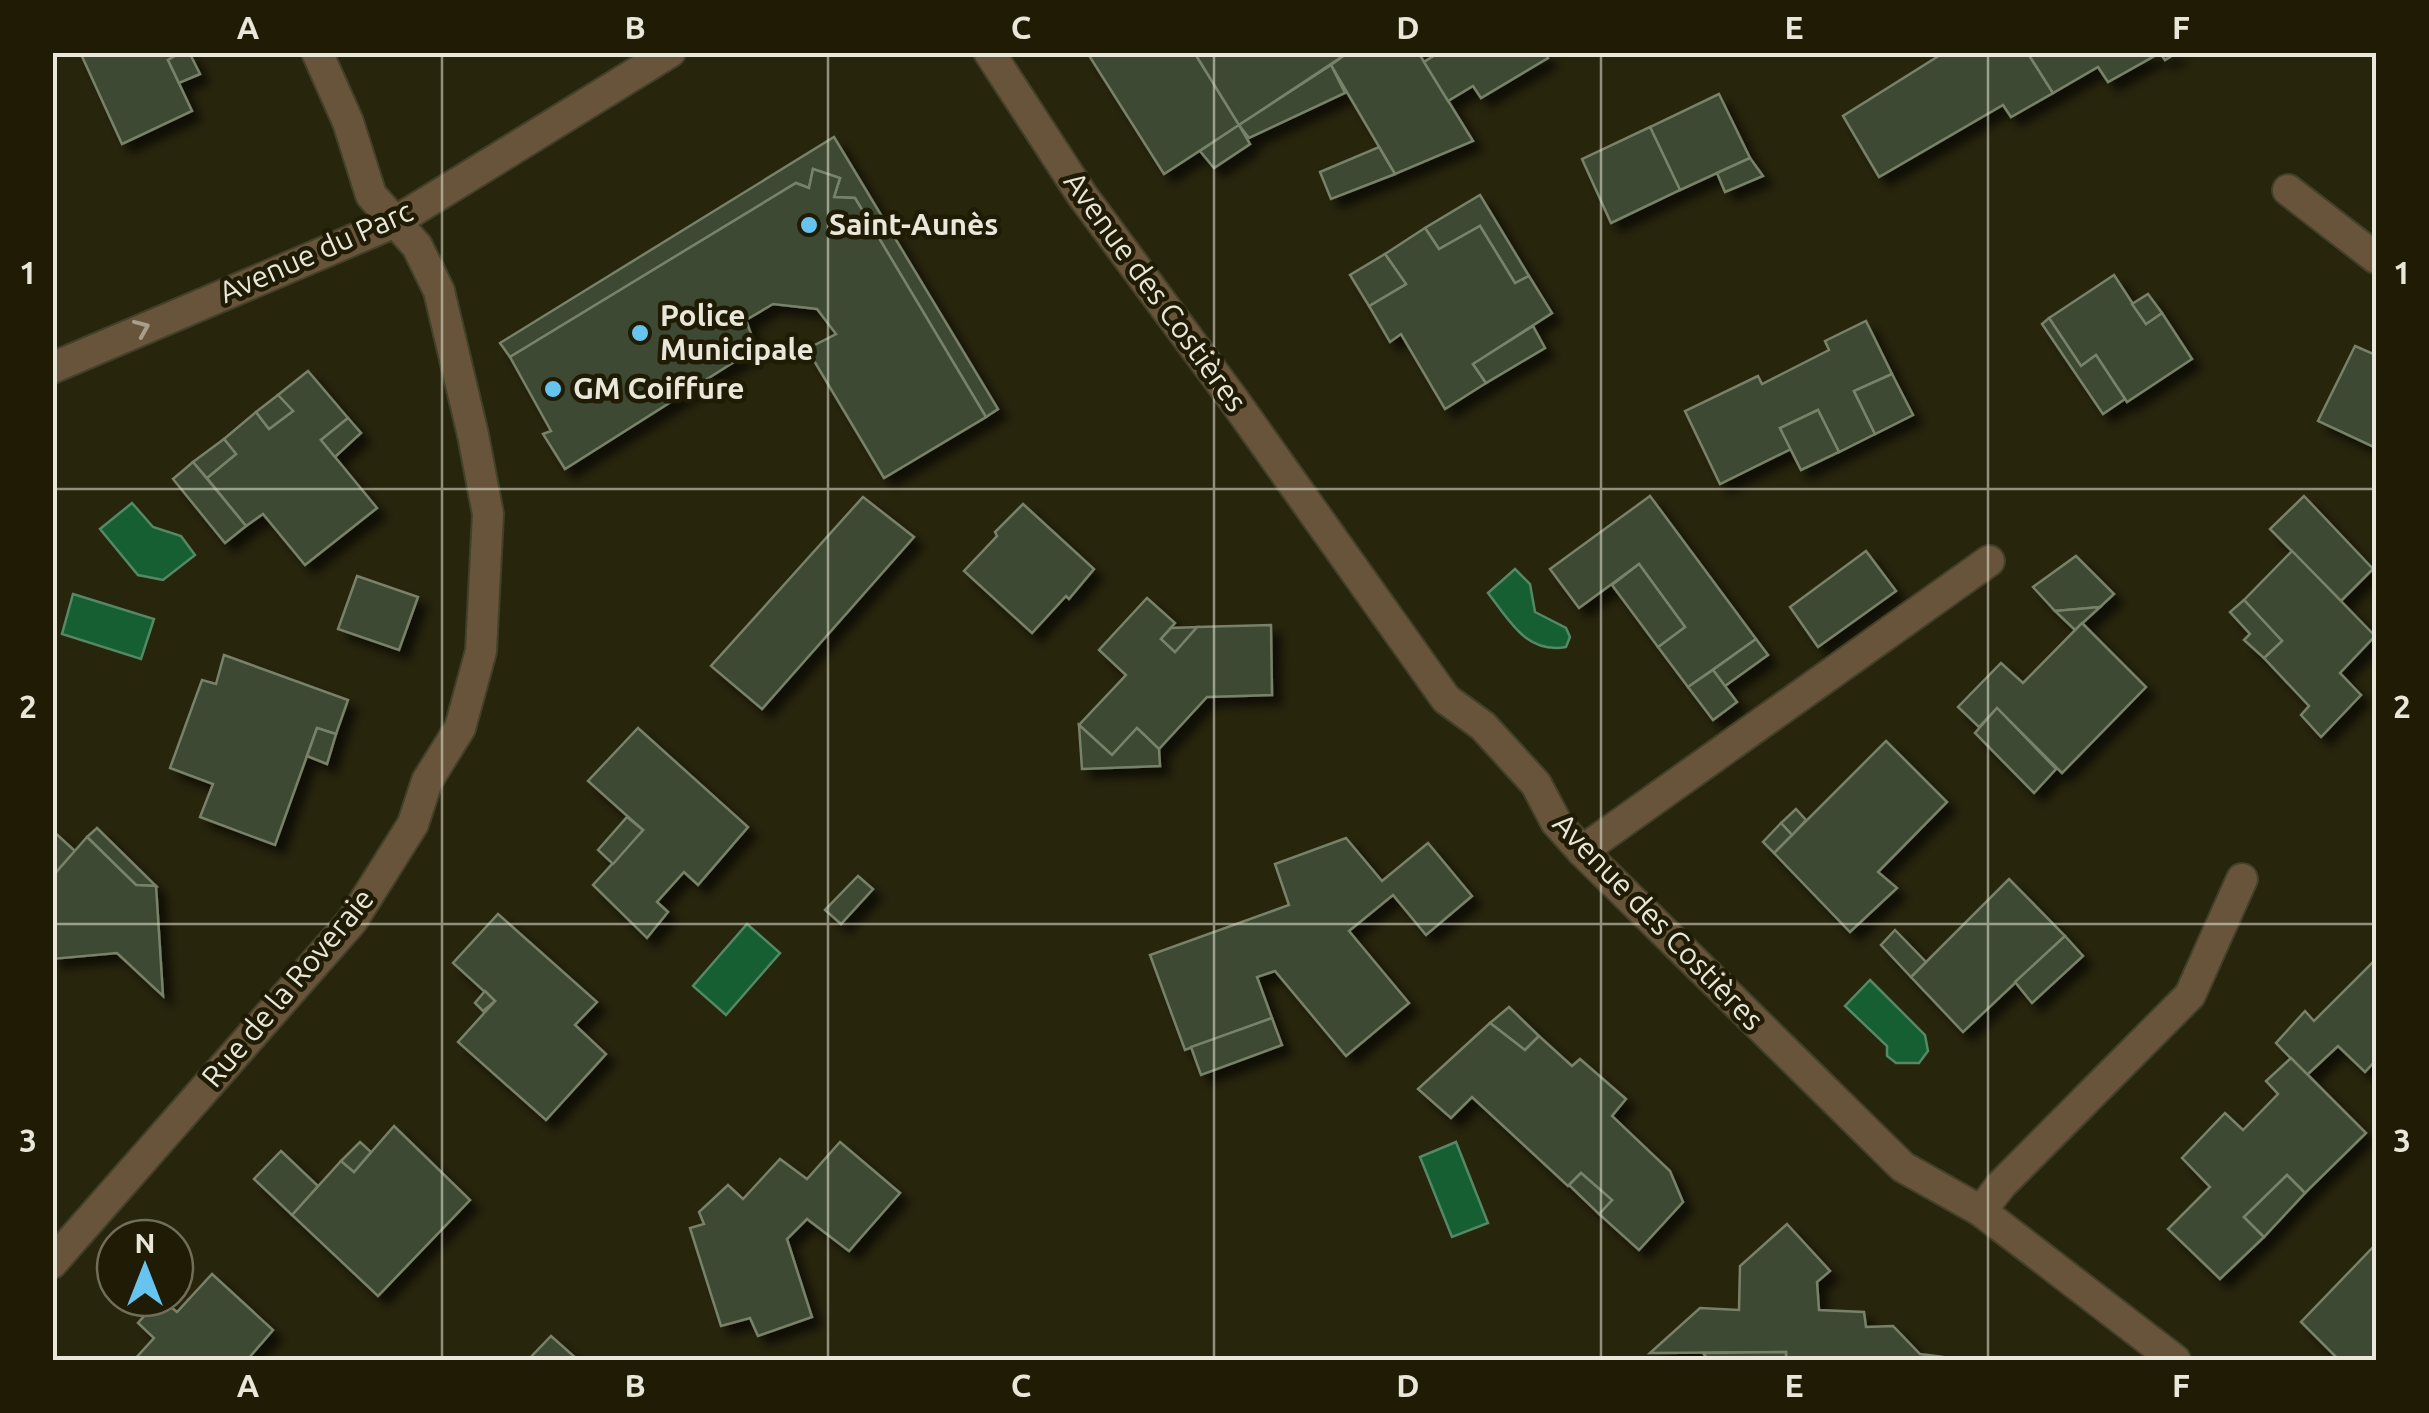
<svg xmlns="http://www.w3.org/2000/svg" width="2429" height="1413" font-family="Ubuntu,sans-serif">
  <defs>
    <filter id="shadow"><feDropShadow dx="9" dy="9" stdDeviation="5" flood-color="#0009"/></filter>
  </defs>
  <rect width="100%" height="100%" fill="#28250d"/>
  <!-- water -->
  <g fill="#165f33" stroke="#558865" stroke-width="2.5">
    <path d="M 132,503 L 153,527 L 181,536 L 195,555 L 163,580 L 138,575 L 100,529 Z"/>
    <path d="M 1515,569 L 1530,584 L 1535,612 L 1566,628 L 1570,637 L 1566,647 C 1526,654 1510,621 1488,593 Z"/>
    <path d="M 73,594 L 154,619 L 141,659 L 62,634 Z"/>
    <path d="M 747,924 L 780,953 L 726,1015 L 693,986 Z"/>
    <path d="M 1870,980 L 1925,1035 L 1928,1051 L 1919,1063 L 1896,1063 L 1887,1056 L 1887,1046 L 1845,1006 Z"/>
    <path d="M 1456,1142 L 1488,1223 L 1452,1237 L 1420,1157 Z"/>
  </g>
  <!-- building -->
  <g fill="#3e4831" stroke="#788269" stroke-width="2.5" filter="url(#shadow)">
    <path d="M 80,52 L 182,52 L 168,60 L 192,111 L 122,144 Z"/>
    <path d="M 182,52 L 189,52 L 200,74 L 179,83 L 168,60 Z"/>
    <path d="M 1090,52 L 1194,52 L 1239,125 L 1164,174 L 1088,54 Z"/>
    <path d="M 1194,52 L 1349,52 L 1239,125 Z"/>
    <path d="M 1349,52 L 1418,52 L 1473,141 L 1395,174 L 1331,65 Z"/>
    <path d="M 1440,52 L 1545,52 L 1548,58 L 1481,98 L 1473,86 L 1448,101 L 1424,62 Z"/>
    <path d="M 1945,52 L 2027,52 L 2053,93 L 2011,117 L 2003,105 L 1879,177 L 1843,116 Z"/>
    <path d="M 2027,52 L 2178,52 L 2165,60 L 2160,53 L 2108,82 L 2098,67 L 2053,93 Z"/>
    <path d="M 1331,65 L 1345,93 L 1249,138 L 1239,125 Z"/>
    <path d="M 1719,94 L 1750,158 L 1680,190 L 1650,127 Z"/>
    <path d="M 1239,125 L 1250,144 L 1214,168 L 1200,151 Z"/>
    <path d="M 1650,127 L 1680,190 L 1611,223 L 1582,159 Z"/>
    <path d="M 834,137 L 998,409 L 986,417 L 855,198 L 834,197 L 840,178 L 813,169 L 809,188 L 796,183 L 510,357 L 500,343 Z"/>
    <path d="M 1379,147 L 1395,174 L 1331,199 L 1320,172 Z"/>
    <path d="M 1750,158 L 1763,176 L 1725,192 L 1717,173 Z"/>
    <path d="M 813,169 L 840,178 L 834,197 L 855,198 L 986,417 L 884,478 L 807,349 L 836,334 L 817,309 L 773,304 L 746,320 L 756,348 L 565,469 L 543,434 L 551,431 L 510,357 L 796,183 L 809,188 Z"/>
    <path d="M 1480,195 L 1529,276 L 1515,283 L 1480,226 L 1439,249 L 1425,228 Z"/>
    <path d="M 1480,226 L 1515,283 L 1529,276 L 1552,313 L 1473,364 L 1486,383 L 1445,409 L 1401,334 L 1390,342 L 1369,306 L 1406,284 L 1385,254 L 1425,228 L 1439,249 Z"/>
    <path d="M 1385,254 L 1406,284 L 1369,306 L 1350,275 Z"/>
    <path d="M 2114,275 L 2146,324 L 2162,313 L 2192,359 L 2127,402 L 2096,355 L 2081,366 L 2049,318 Z"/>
    <path d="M 2148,294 L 2162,313 L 2146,324 L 2132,304 Z"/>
    <path d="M 2049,318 L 2081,366 L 2096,355 L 2125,399 L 2103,414 L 2042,324 Z"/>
    <path d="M 1866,321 L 1892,374 L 1854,391 L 1875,434 L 1839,452 L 1818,410 L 1780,428 L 1791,449 L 1720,484 L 1685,411 L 1758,376 L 1762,384 L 1829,350 L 1825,341 Z"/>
    <path d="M 1533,326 L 1545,348 L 1486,383 L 1473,364 Z"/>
    <path d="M 2355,346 L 2376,355 L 2376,448 L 2318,421 Z"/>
    <path d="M 308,371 L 348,418 L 321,440 L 377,508 L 305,565 L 263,514 L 246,526 L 207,478 L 236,454 L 224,439 L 256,412 L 269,429 L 293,411 L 278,395 Z"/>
    <path d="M 1892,374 L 1913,415 L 1875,434 L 1854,391 Z"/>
    <path d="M 278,395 L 293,411 L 269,429 L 256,412 Z"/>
    <path d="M 1818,410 L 1839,452 L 1801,470 L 1780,428 Z"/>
    <path d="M 348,418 L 361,433 L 335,457 L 321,440 Z"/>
    <path d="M 224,439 L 236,454 L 207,478 L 193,462 Z"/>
    <path d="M 193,462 L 246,526 L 225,543 L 173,479 Z"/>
    <path d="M 1650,496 L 1756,639 L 1688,687 L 1658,647 L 1685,627 L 1639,564 L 1579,608 L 1550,569 Z"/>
    <path d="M 2304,496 L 2373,569 L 2341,601 L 2270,529 Z"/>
    <path d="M 863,497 L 914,537 L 762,709 L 711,666 Z"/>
    <path d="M 1023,504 L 1094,569 L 1069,599 L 1066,596 L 1032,633 L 964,571 L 997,536 L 995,532 Z"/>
    <path d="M 1866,551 L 1896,591 L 1818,647 L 1790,607 Z"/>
    <path d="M 2292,551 L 2375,636 L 2340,673 L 2361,695 L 2321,737 L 2301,715 L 2309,706 L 2264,658 L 2282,641 L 2244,600 Z"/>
    <path d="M 2076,556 L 2114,594 L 2100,607 L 2055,611 L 2033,587 Z"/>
    <path d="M 1639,564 L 1685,627 L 1658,647 L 1612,585 Z"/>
    <path d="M 357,576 L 418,597 L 399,650 L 338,629 Z"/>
    <path d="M 1147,598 L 1175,623 L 1161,639 L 1175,652 L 1197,627 L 1271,625 L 1272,695 L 1207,697 L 1159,749 L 1137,728 L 1112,755 L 1079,725 L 1126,675 L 1099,650 Z"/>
    <path d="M 2244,600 L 2282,641 L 2264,658 L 2244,640 L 2250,634 L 2230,612 Z"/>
    <path d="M 2100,607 L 2075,630 L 2055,611 Z"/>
    <path d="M 2082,623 L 2146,687 L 2062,773 L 1997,708 L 1979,727 L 1958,707 L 2001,663 L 2023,683 Z"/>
    <path d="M 1197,627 L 1175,652 L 1161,639 L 1171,628 Z"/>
    <path d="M 1756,639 L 1768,655 L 1725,686 L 1713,670 Z"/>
    <path d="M 224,655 L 348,700 L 336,734 L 317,728 L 275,845 L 200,817 L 213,784 L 170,768 L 202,680 L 216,684 Z"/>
    <path d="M 1713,670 L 1737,702 L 1713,720 L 1688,687 Z"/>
    <path d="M 1997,708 L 2056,769 L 2034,793 L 1975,733 Z"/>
    <path d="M 1079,725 L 1112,755 L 1137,728 L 1159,749 L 1160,766 L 1082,769 Z"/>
    <path d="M 317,728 L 336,734 L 327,764 L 307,756 Z"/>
    <path d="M 638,728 L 748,827 L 698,885 L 684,872 L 657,902 L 668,912 L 647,938 L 593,885 L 643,830 L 588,781 Z"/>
    <path d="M 1886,741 L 1947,802 L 1878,872 L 1897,888 L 1850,932 L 1774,853 Z"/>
    <path d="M 1796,809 L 1806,820 L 1792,835 L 1781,823 Z"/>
    <path d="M 627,817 L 643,830 L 613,864 L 598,850 Z"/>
    <path d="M 1781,823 L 1792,835 L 1774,853 L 1763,842 Z"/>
    <path d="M 97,828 L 156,886 L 136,885 L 87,837 Z"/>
    <path d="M 52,830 L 75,851 L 52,877 Z"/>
    <path d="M 87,837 L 136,885 L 156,886 L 163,996 L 117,953 L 52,959 L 52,877 Z"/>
    <path d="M 1346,838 L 1382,881 L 1428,843 L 1472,896 L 1426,935 L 1393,895 L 1349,931 L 1409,1003 L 1346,1056 L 1275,971 L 1257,977 L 1272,1018 L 1185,1050 L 1150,955 L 1289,905 L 1275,864 Z"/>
    <path d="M 858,876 L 873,889 L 841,924 L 825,910 Z"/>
    <path d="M 2009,879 L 2065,936 L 1963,1032 L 1911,977 Z"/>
    <path d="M 498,914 L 597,1002 L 575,1025 L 606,1054 L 546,1120 L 458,1042 L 495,1001 L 453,963 Z"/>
    <path d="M 1895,930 L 1926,962 L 1911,977 L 1881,945 Z"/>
    <path d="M 2065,936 L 2083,956 L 2032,1003 L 2015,982 Z"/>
    <path d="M 2376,959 L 2376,1060 L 2365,1072 L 2338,1046 L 2307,1075 L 2276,1043 L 2305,1011 L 2314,1021 Z"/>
    <path d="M 485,991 L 495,1001 L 483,1011 L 475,1003 Z"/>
    <path d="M 1509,1007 L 1539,1036 L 1525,1050 L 1490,1023 Z"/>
    <path d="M 1272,1018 L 1282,1045 L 1201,1075 L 1191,1047 Z"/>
    <path d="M 1490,1023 L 1525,1050 L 1539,1036 L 1572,1066 L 1580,1059 L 1626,1099 L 1612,1116 L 1670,1171 L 1683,1202 L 1639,1250 L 1599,1214 L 1612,1200 L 1581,1173 L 1568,1186 L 1472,1097 L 1451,1118 L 1418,1089 Z"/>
    <path d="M 2291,1058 L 2366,1133 L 2305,1193 L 2287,1175 L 2244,1217 L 2264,1237 L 2220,1279 L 2168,1229 L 2210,1187 L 2182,1158 L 2225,1113 L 2243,1130 L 2278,1094 L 2266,1081 Z"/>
    <path d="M 394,1126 L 470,1200 L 378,1296 L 292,1215 L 341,1161 L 354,1172 Z"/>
    <path d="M 360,1142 L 371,1152 L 354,1172 L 341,1161 Z"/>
    <path d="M 840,1142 L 900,1193 L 849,1251 L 807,1219 L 787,1239 L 812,1317 L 758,1336 L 750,1318 L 721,1326 L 690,1228 L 704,1224 L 699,1212 L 728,1185 L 743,1199 L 780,1159 L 807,1179 Z"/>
    <path d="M 281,1151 L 318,1186 L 292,1215 L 254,1179 Z"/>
    <path d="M 1581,1173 L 1612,1200 L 1599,1214 L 1569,1185 Z"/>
    <path d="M 2287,1175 L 2305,1193 L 2264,1237 L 2244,1217 Z"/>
    <path d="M 1787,1224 L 1830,1271 L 1817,1282 L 1819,1310 L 1864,1312 L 1866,1327 L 1893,1326 L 1920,1354 L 1943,1357 L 1948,1360 L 1786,1360 L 1786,1352 L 1650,1353 L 1700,1308 L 1739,1310 L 1740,1266 Z"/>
    <path d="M 2376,1244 L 2376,1360 L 2339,1360 L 2301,1322 Z"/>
    <path d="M 212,1274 L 273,1330 L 247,1360 L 134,1360 L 154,1338 L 138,1323 L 160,1298 L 177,1312 Z"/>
    <path d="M 551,1336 L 578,1360 L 528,1360 Z"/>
    <path d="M 1786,1352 L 1786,1360 L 1709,1360 L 1703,1353 Z"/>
  </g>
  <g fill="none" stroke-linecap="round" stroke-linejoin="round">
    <defs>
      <g id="minor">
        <path d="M 989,52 L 1082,195 L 1233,399 L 1446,699 L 1483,726 L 1536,784 L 1556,822 L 1582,851 L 1903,1167 L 1981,1211 L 2175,1360"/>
        <path d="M 2288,190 L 2376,258"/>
        <path d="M 52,368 L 393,223 L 670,52"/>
        <path d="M 1582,851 L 1989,561"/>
        <path d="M 1981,1211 L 2001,1185 L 2190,995 L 2242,879"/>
        <path d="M 52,1263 L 352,921 L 413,824 L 427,781 L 460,728 L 481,651 L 488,514 L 473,435 L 439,291 L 417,246 L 371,195 L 348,122 L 317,52"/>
      </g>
    </defs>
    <!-- minor casing -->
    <use href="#minor" stroke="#43402a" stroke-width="34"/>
    <!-- minor -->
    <use href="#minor" stroke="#67543b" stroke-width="30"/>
  </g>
  <!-- one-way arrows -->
  <defs><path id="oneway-chevron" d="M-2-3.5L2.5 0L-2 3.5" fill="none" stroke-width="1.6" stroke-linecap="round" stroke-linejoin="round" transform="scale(2.5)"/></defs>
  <use stroke="#a89e8a" href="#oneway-chevron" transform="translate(142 328) rotate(-23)"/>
  <!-- grid -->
  <path fill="none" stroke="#e9e7d9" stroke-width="2.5" stroke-opacity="0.55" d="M 442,52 L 442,1360M 828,52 L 828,1360M 1214,52 L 1214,1360M 1601,52 L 1601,1360M 1988,52 L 1988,1360M 52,489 L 2376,489M 52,924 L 2376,924"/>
  <!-- markers -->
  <g fill="#66c4ef" stroke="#1f1b04" stroke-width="4">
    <circle cx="809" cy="225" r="10"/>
    <circle cx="640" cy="333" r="10"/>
    <circle cx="553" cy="389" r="10"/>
  </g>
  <g text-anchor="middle" stroke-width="9" stroke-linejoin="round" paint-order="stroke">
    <!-- poi labels -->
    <g font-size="30" font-weight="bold" fill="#e9e7d9" stroke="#1f1b04" text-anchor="start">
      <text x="829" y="235">Saint-Aunès</text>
      <text x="660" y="326">Police<tspan x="660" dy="34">Municipale</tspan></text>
      <text x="573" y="399">GM Coiffure</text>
    </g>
    <!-- street labels -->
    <g font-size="30" fill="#e9e7d9" stroke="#1f1b04">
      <text transform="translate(316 252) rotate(-24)" y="10">Avenue du Parc</text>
      <text transform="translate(1155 292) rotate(54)" y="10">Avenue des Costières</text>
      <text transform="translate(1658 922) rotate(46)" y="10">Avenue des Costières</text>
      <text transform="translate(288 988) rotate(-50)" y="10">Rue de la Roveraie</text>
    </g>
  </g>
  <!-- border -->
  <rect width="2429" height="1413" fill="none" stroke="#1f1b04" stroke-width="110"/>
  <!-- north arrow -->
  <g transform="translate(145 1268)"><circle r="48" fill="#1f1b04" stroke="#706d59" stroke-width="2.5"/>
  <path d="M0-8L18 38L0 25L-18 38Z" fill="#66c4ef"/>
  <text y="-15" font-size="28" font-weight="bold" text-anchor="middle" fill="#e9e7d9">N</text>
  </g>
  <rect x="55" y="55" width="2319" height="1303" fill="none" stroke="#e9e7d9" stroke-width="4"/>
  <g font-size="32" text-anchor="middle" font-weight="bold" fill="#e9e7d9">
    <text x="248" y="39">A</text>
    <text x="635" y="39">B</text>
    <text x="1021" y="39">C</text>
    <text x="1408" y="39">D</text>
    <text x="1794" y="39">E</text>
    <text x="2181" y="39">F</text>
    <text x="28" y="284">1</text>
    <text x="2402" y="284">1</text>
    <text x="28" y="718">2</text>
    <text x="2402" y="718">2</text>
    <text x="28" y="1152">3</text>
    <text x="2402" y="1152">3</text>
    <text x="248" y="1397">A</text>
    <text x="635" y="1397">B</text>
    <text x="1021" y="1397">C</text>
    <text x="1408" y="1397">D</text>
    <text x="1794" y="1397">E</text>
    <text x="2181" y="1397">F</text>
  </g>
</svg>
